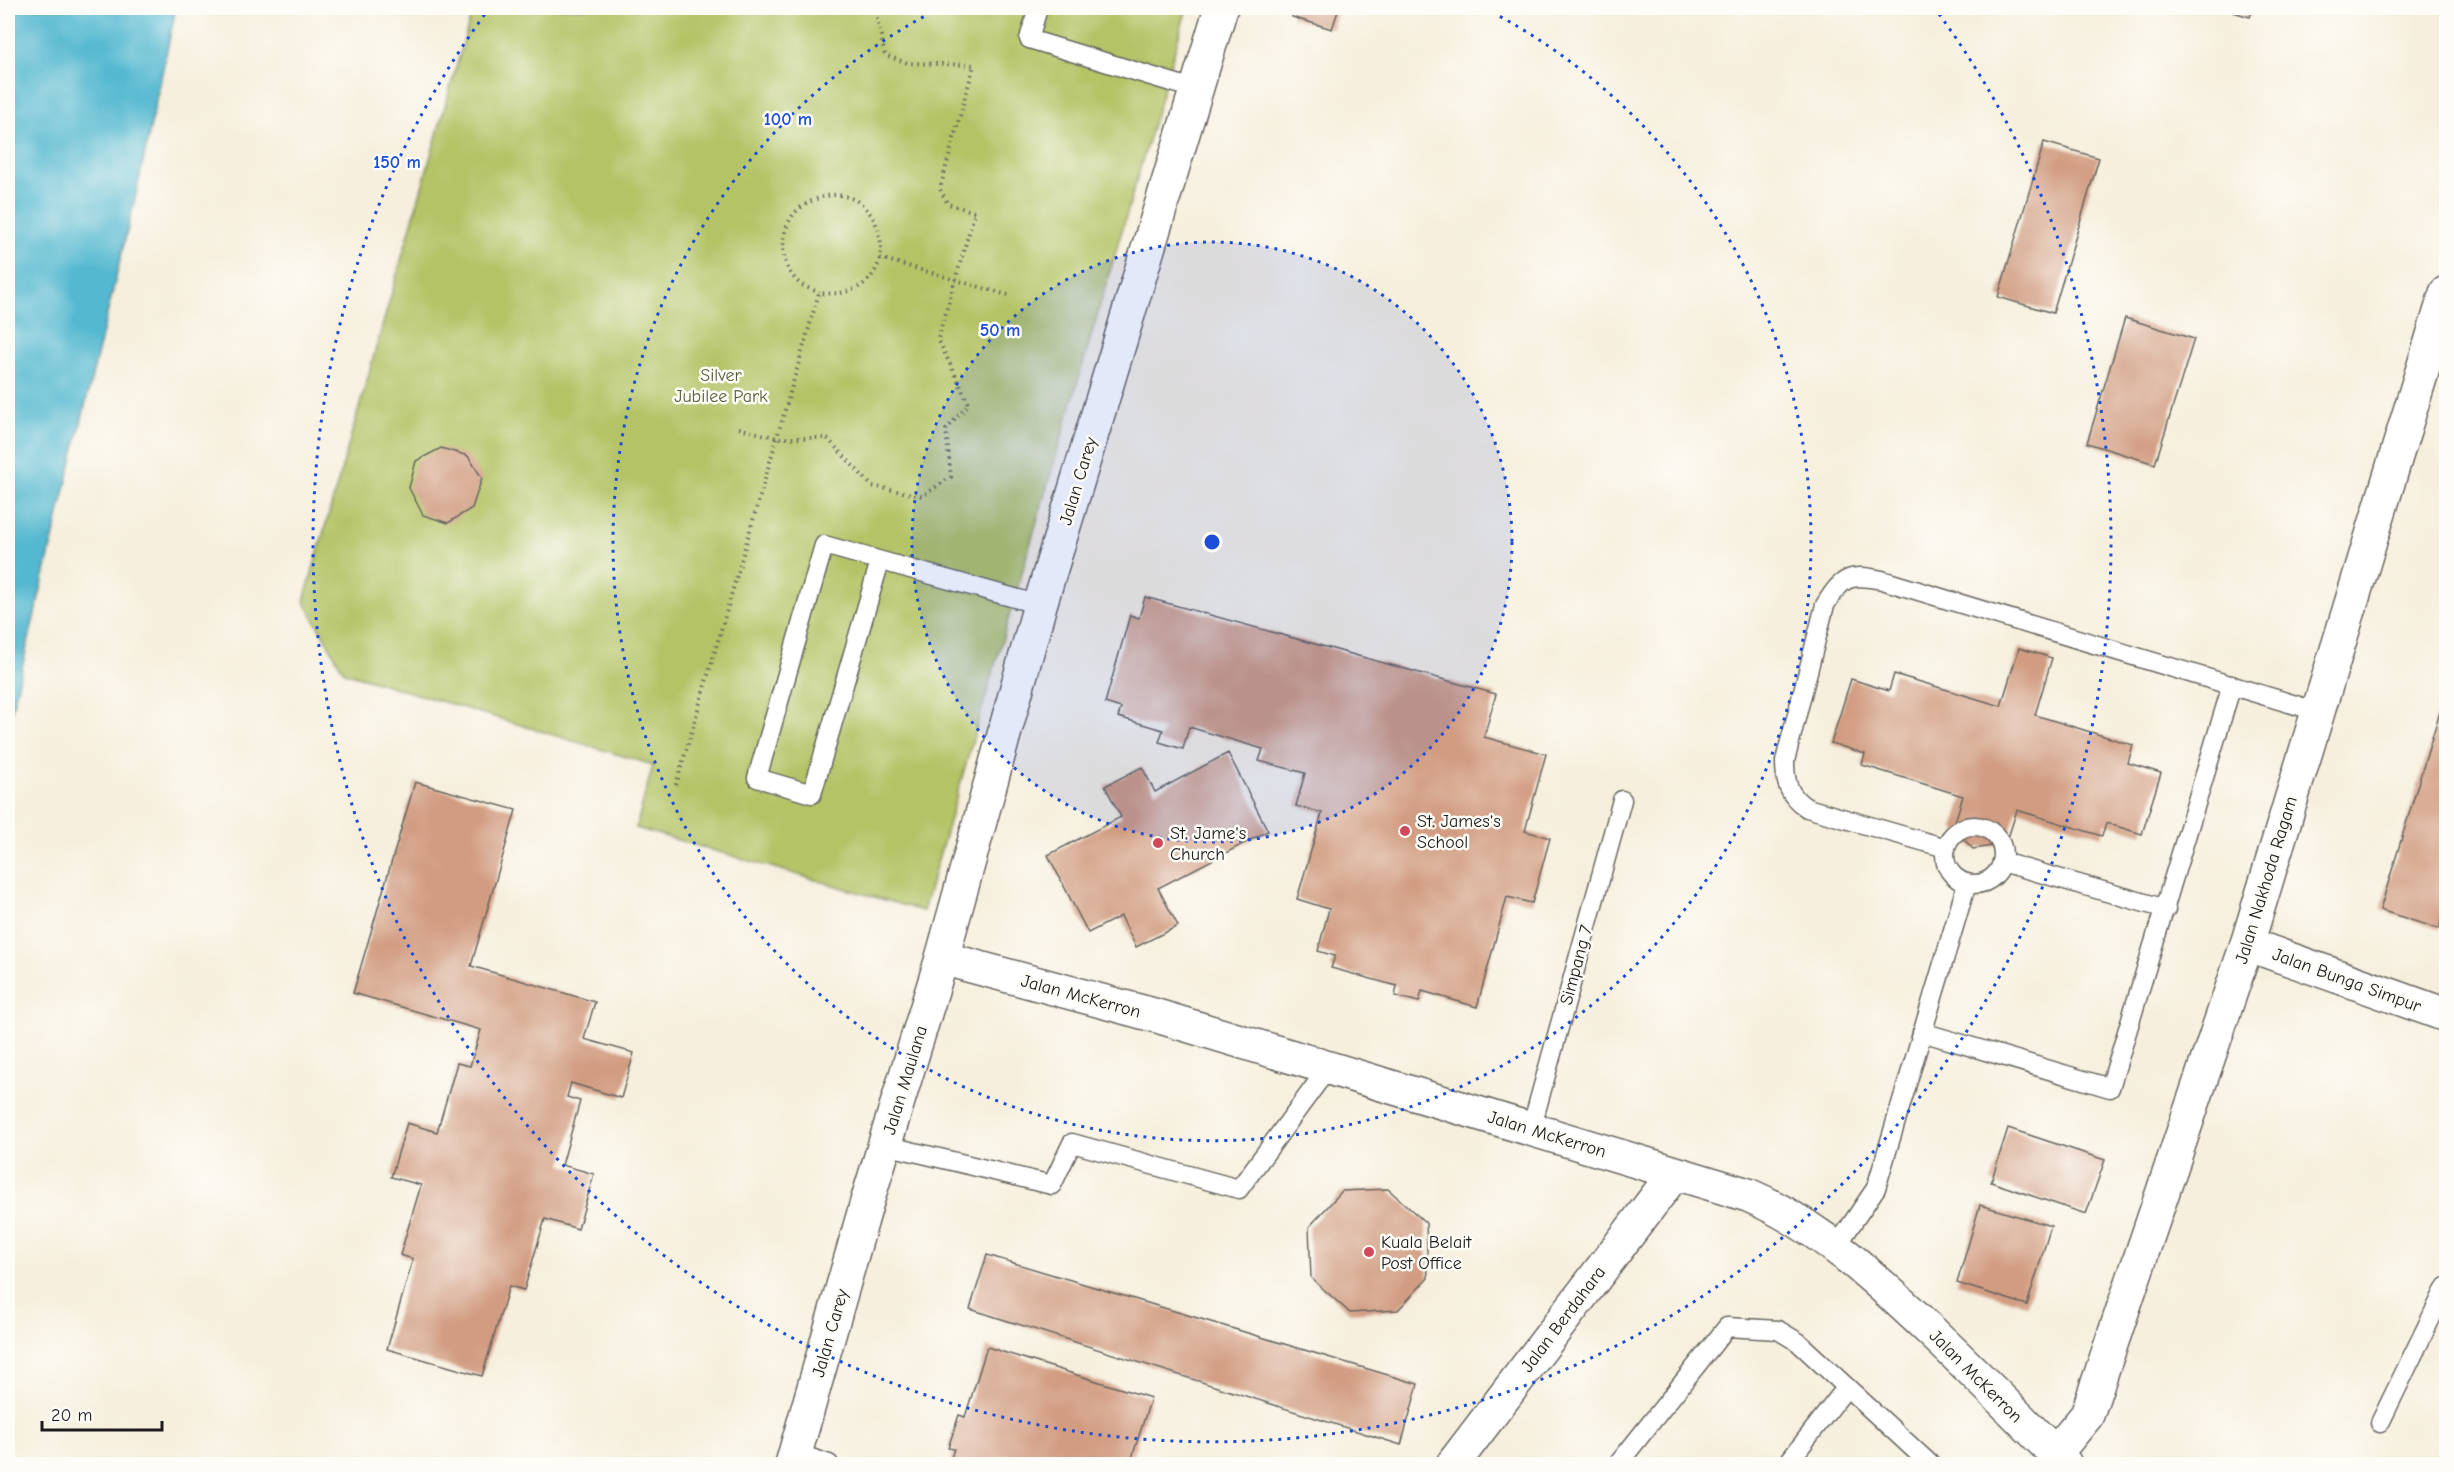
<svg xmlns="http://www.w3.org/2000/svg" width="2454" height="1472" font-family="'Comic Neue',sans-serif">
  <rect width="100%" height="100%" fill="#fdfcf7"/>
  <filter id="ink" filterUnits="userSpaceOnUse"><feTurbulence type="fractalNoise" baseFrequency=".0167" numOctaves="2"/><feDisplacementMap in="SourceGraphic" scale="12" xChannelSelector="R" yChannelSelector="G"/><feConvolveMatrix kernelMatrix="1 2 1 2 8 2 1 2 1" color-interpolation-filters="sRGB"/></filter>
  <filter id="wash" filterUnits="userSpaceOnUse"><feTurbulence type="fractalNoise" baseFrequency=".008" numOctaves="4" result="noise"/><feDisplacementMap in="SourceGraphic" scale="24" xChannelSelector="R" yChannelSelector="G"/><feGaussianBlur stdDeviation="1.35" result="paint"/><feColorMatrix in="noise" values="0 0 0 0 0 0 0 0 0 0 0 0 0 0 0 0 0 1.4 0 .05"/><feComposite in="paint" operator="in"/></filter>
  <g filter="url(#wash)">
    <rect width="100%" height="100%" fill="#f6efdd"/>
    <!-- green -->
    <path fill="#b3c365" stroke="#687040" stroke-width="1.5" d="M 473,8 L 1187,8 L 923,911 L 636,828 L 653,765 L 344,672 L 304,601 Z"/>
    <!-- water -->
    <path fill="#52b8d0" stroke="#376a76" stroke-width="1.5" d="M 8,8 L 176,8 L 137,190 L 8,726 Z"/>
    <g id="blocks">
      <!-- building -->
      <g fill="#d19c81">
        <path d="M 1294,8 L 1339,8 L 1332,29 L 1292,17 Z"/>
        <path d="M 2220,8 L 2253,8 L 2250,17 Z"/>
        <path d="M 2044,142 L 2099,158 L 2053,313 L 1998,297 Z"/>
        <path d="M 2125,318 L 2194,339 L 2155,464 L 2087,443 Z"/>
        <path d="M 441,448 L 468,456 L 482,478 L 472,508 L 448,523 L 423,515 L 409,488 L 416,461 Z"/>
        <path d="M 1145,597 L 1496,694 L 1484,737 L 1546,754 L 1525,831 L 1550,838 L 1532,903 L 1507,897 L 1477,1007 L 1422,991 L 1419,1002 L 1395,996 L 1397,986 L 1331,968 L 1335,956 L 1318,951 L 1329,909 L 1297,899 L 1322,813 L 1296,806 L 1305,773 L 1259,761 L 1263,749 L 1189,727 L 1183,749 L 1159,742 L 1163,730 L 1118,717 L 1121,708 L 1105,703 L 1130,615 L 1139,618 Z"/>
        <path d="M 2019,648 L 2052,658 L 2035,715 L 2133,745 L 2128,763 L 2161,773 L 2142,834 L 2106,823 L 2102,836 L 2017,810 L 2006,844 L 1973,849 L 1953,828 L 1963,796 L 1862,765 L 1865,754 L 1831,743 L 1851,679 L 1889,691 L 1894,674 L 2001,706 Z"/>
        <path d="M 2441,708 L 2446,710 L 2446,904 L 2439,929 L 2380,910 Z"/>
        <path d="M 1228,753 L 1268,831 L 1158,888 L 1178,926 L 1136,947 L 1121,916 L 1088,933 L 1048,855 L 1121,817 L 1105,786 L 1142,767 L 1155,792 Z"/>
        <path d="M 415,782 L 516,810 L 471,966 L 595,1002 L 584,1039 L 634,1053 L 621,1098 L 571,1083 L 567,1097 L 580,1101 L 562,1165 L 594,1174 L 578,1229 L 545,1219 L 524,1290 L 509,1286 L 482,1376 L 387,1349 L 413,1259 L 400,1255 L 421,1185 L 391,1177 L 407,1123 L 437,1132 L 457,1063 L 470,1066 L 481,1030 L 353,993 Z"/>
        <path d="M 2008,1128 L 2105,1160 L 2086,1214 L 1991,1182 Z"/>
        <path d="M 1388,1189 L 1426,1223 L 1428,1278 L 1398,1310 L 1350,1313 L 1311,1278 L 1309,1227 L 1342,1191 Z"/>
        <path d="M 1980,1205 L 2051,1226 L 2027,1305 L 1957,1283 Z"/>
        <path d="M 987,1255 L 1418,1384 L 1401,1445 L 970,1309 Z"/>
        <path d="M 987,1347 L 1151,1398 L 1130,1464 L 949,1464 L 954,1449 L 948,1448 L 959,1415 L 965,1417 Z"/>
      </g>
    </g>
  </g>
  <g filter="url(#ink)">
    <use href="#blocks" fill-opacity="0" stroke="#686660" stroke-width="1.5"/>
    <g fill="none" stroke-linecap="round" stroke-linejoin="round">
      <defs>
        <g id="service">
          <path d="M 1038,8 L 1029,39 L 1197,90"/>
          <path d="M 880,561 L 812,794 L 757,778 L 824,545 L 1040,605"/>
          <circle cx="1974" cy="855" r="29"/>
          <path d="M 1946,848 L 1807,808 C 1788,796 1785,782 1785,761 L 1825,605 C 1842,577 1850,573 1882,580 L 2319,712"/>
          <path d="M 2002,862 L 2166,909"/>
          <path d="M 1922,1032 L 2110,1088 L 2232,685"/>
          <path d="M 1531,1129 L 1622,800"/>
          <path d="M 885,1145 L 1052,1185 L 1072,1143 L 1239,1189 L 1328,1068"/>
          <path d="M 1836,1247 L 1876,1188 L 1967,883"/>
          <path d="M 2380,1423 L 2446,1287"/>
          <path d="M 796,1453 L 829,1464"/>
          <path d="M 1618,1464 L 1727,1327 L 1778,1330 L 1798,1342 L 1930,1464"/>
          <path d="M 1787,1464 L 1846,1388"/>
        </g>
        <g id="minor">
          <path d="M 2247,944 L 2446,1015"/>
          <path d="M 2055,1454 L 2087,1415 L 2247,944 L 2446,293"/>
          <path d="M 1453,1464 L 1674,1174"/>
        </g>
        <path id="tertiary" d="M 792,1464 L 867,1202 L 942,958"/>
        <path id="secondary" d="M 1221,8 L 1040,605 L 942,958 L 1157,1016 L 1748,1195 C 1820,1226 1877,1280 1933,1333 C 1978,1376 2022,1420 2065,1464"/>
      </defs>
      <!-- service casing -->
      <use href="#service" stroke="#686660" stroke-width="21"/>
      <!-- minor casing -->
      <use href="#minor" stroke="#686660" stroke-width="36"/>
      <!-- tertiary casing -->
      <use href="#tertiary" stroke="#686660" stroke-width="36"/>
      <!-- secondary casing -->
      <use href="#secondary" stroke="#686660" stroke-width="36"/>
      <!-- path -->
      <g stroke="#686660" stroke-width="4" stroke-dasharray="1.5 4.5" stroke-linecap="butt">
        <path d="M 880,258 L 1011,296"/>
        <path d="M 739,428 L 777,438 L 827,438 L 872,486 L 922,496 L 951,477 L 946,430 L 969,404 L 938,339 L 975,212 L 948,204 L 940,189 L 974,65 L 907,63 L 885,55 L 875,8"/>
        <path d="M 676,785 L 819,293 C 915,303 887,174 819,198 C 810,201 799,207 793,215 C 778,236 780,270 802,285 C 807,288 814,290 819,293"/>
      </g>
      <!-- service -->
      <use href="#service" stroke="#fff" stroke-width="18"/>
      <!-- minor -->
      <use href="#minor" stroke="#fff" stroke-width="33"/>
      <!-- tertiary -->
      <use href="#tertiary" stroke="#fff" stroke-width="33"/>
      <!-- secondary -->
      <use href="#secondary" stroke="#fff" stroke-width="33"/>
    </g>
  </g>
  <!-- distance rings -->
  <circle cx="1212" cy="542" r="300" fill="#1d4ed8" fill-opacity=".12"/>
  <g fill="none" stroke="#1d4ed8" stroke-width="3" stroke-dasharray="3 6">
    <circle cx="1212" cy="542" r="300"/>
    <path d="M1484 8A599 599 0 1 1 940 8"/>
    <path d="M1939 14A899 899 0 1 1 485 14"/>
  </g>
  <!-- markers -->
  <g fill="#d1495b" stroke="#fdfcf7" stroke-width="2">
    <circle cx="1405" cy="831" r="6"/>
    <circle cx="1158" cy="843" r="6"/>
    <circle cx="1369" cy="1252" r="6"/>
  </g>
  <g text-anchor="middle" stroke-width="5" stroke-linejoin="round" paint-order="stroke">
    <!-- park labels -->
    <g font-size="18" fill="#585f39" stroke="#fdfcf7">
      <text x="721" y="381">Silver<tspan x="721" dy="21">Jubilee Park</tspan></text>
    </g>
    <!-- street labels -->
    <g font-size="18" fill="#1c1c1c" stroke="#fdfcf7">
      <text transform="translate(1078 481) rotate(-73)" y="6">Jalan Carey</text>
      <text transform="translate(2266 880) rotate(-73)" y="6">Jalan Nakhoda Ragam</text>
      <text transform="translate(1576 965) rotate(-75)" y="6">Simpang 7</text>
      <text transform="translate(2347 980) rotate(20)" y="6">Jalan Bunga Simpur</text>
      <text transform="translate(1081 996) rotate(15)" y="6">Jalan McKerron</text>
      <text transform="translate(905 1080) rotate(-73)" y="6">Jalan Maulana</text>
      <text transform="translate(1547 1134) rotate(17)" y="6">Jalan McKerron</text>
      <text transform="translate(1563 1319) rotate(-53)" y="6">Jalan Berdahara</text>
      <text transform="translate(830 1333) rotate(-74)" y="6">Jalan Carey</text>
      <text transform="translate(1976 1376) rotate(45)" y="6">Jalan McKerron</text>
    </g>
    <!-- poi labels -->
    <g font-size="18" fill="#1c1c1c" stroke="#fdfcf7" text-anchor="start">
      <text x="1417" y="827">St. James's<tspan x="1417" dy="21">School</tspan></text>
      <text x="1170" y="839">St. Jame's<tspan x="1170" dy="21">Church</tspan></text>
      <text x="1381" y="1248">Kuala Belait<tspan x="1381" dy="21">Post Office</tspan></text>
    </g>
  </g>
  <circle cx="1212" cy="542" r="9" fill="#1d4ed8" stroke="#fdfcf7" stroke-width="3"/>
  <g font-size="18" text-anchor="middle" font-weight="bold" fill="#1d4ed8" stroke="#fdfcf7" stroke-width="5" stroke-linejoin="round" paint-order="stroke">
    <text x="788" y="125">100 m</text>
    <text x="397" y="168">150 m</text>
    <text x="1000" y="336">50 m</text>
  </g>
  <!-- margin -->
  <rect width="2454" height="1472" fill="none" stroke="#fdfcf7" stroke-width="30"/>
  <!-- scale -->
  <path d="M42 1421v9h120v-9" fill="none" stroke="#1c1c1c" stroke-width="3"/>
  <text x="51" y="1421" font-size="18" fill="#1c1c1c" stroke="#fdfcf7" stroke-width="4.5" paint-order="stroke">20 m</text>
</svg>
